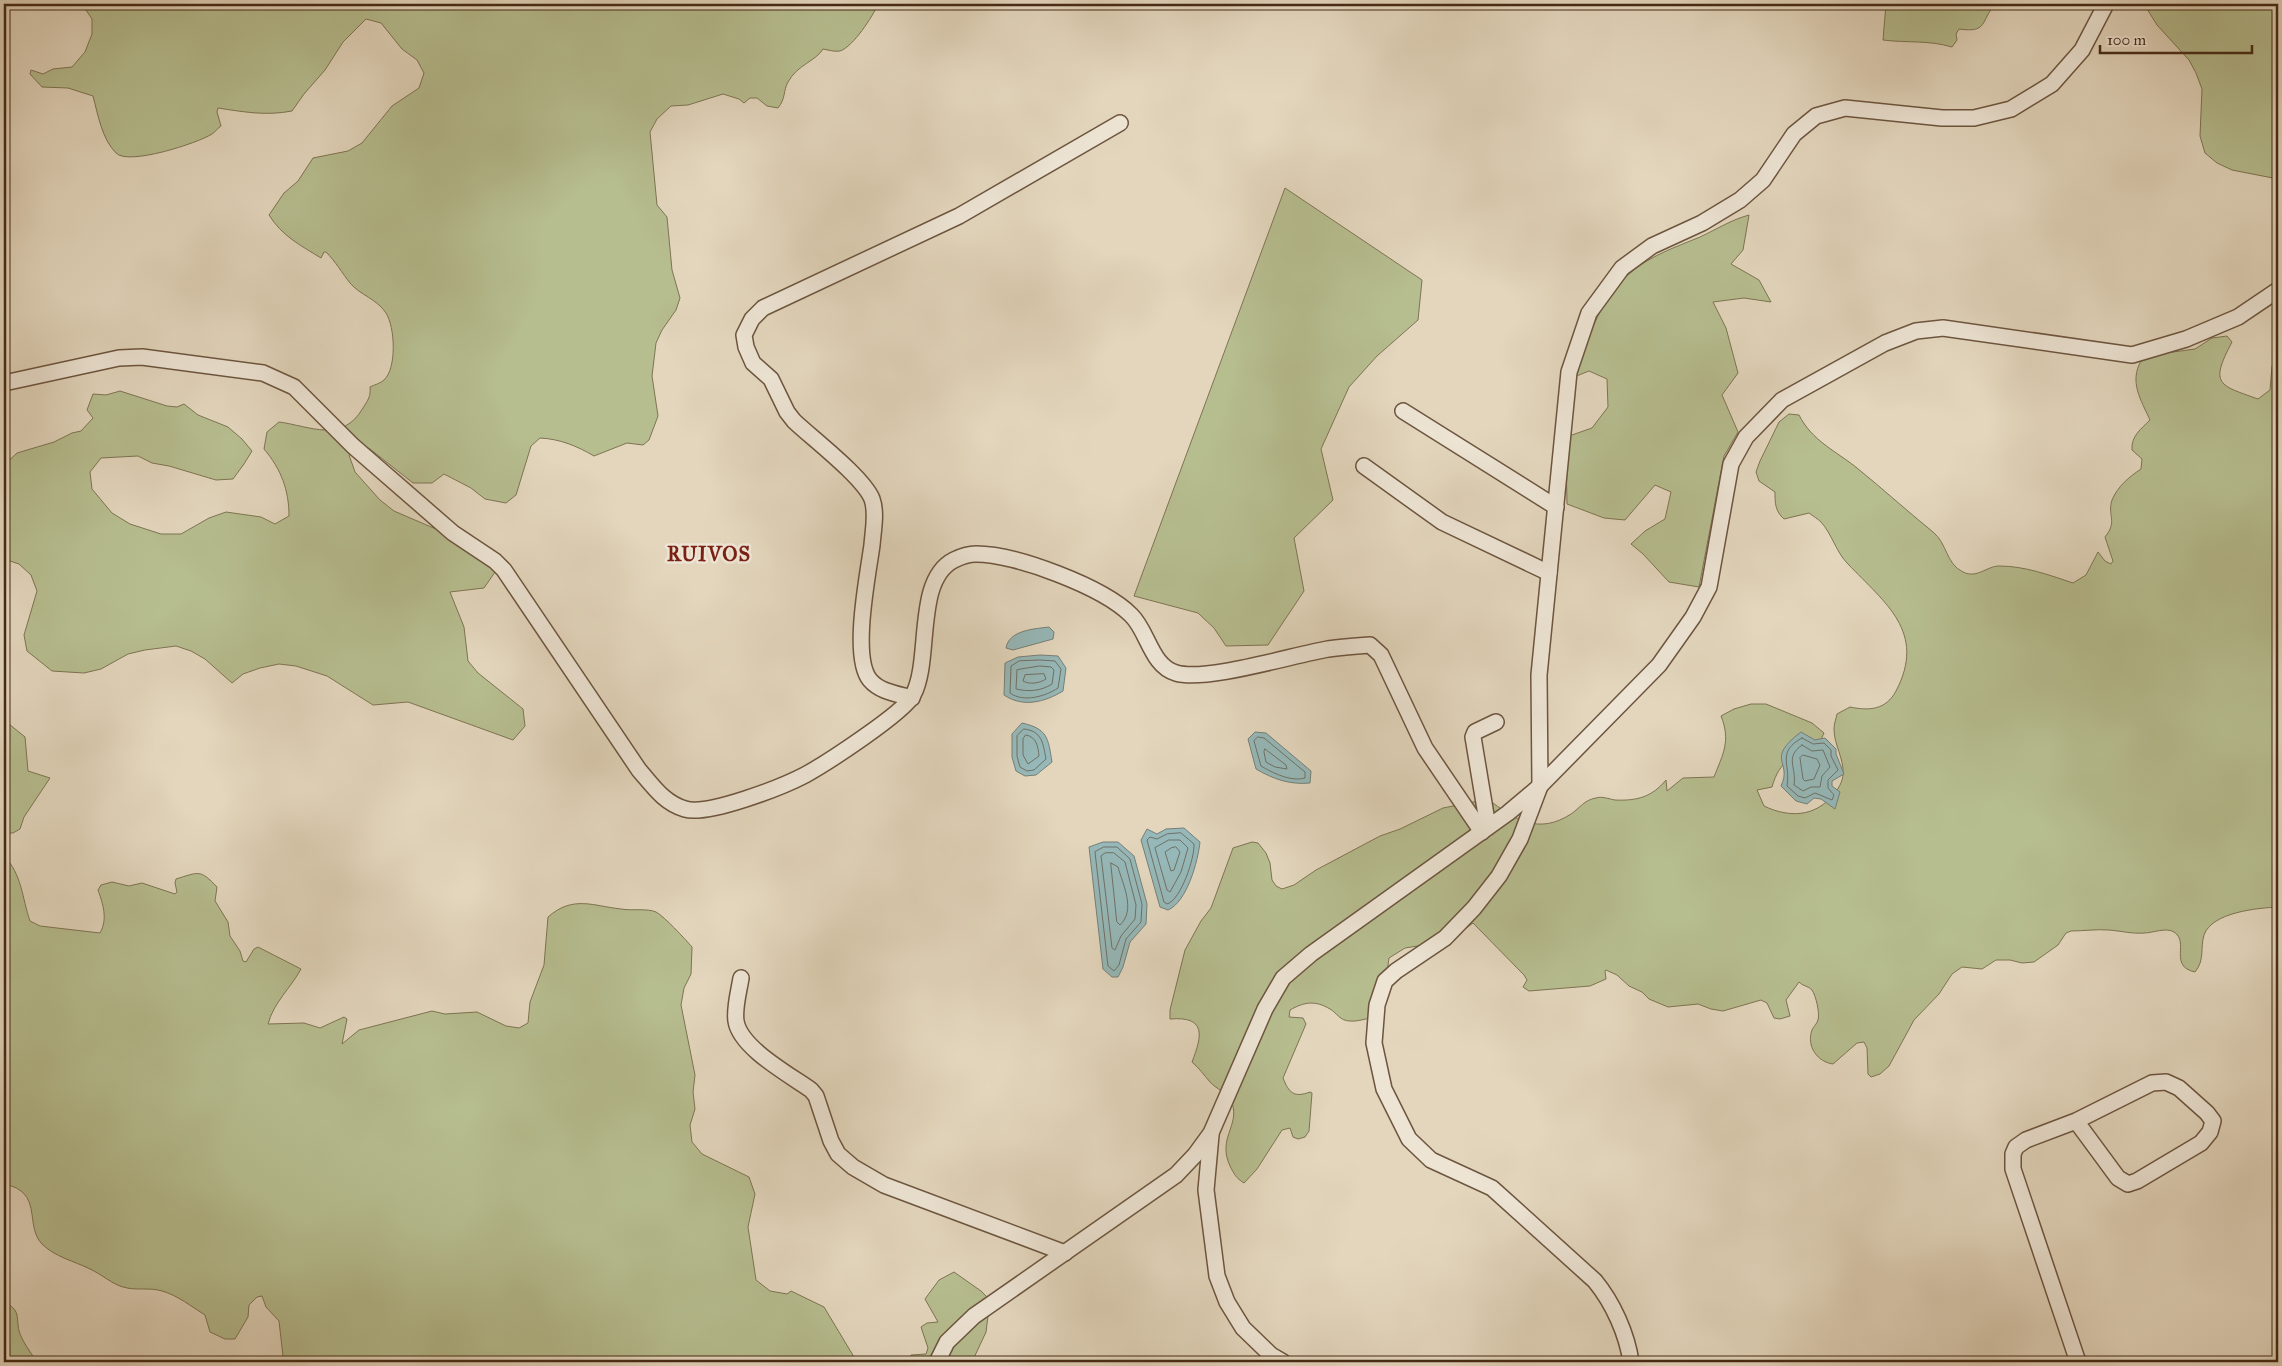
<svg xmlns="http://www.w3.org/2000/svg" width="2282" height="1366" font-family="'IM FELL Great Primer',serif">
  <rect width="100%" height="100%" fill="#e3d6bd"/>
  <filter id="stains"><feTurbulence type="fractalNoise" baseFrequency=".004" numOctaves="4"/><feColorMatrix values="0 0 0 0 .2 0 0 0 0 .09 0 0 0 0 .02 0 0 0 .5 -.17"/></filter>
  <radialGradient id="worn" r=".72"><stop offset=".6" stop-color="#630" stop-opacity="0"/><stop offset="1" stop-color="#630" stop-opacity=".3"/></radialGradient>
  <!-- green -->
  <g fill="#b6bd8f" stroke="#7e7452">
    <path d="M 82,4 L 878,4 C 873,16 853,47 840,51 C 835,52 828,50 823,49 C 816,61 797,65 788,82 C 783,91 786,98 778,108 L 767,106 L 757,98 L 750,98 L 744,103 L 739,99 L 723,94 L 688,105 L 671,106 L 657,119 L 650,132 L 657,205 L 667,217 L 672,270 L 680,298 L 676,310 L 662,330 L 656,343 L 652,376 L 658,416 L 649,440 L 643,445 L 627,443 L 594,456 C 577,446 560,439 540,438 L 531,446 L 516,495 L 506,503 L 485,499 L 471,488 L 444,474 L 432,483 L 413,483 L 370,449 L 357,442 L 349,455 L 355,472 L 380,500 L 394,511 L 466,542 L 481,542 L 495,572 L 484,588 L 450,592 L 464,627 L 468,661 L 478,673 L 523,709 L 525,726 L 513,740 L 408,702 L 373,705 L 327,676 L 296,666 L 279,664 L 260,668 L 243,674 L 232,683 L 205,659 L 191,651 L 176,646 L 145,650 L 128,654 L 101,669 L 84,673 L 52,671 L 27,651 L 24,635 L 37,591 L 31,575 L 19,564 L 4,559 L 4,465 L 17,453 L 54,442 L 72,433 L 81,431 L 93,418 L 87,410 L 93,394 L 106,395 L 120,391 L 167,406 L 177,407 L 184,404 L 198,415 L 228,427 L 242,439 L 252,451 L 244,464 L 233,479 L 216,480 L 169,466 L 152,463 L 138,456 L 101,458 L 90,472 L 92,489 L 112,513 L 130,524 L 161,534 L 181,534 L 209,518 L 226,512 L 261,517 L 275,524 L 289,516 C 289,490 281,469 264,449 L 267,432 L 279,422 C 310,426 342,444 363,408 C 368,400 371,396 370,387 C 374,385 381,383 384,380 C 397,368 395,327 386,313 C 377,299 360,295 350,283 C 342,273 336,262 326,252 L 324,252 L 321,258 C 300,245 282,236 269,215 L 284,193 L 298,181 L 313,158 L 348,151 L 362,143 L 392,106 L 419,88 L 424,73 L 417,60 L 402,49 L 381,23 L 366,19 L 343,42 L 325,70 L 304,94 L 292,111 C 266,116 244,112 218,108 L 217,112 L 221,126 C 218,128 215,132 212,134 C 198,143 128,166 116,153 C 102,139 98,115 93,96 L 68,88 L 42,87 L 30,74 L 31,70 L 43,74 L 53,69 L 72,67 L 85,52 L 92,34 L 92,19 Z"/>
    <path d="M 1886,4 L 1995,4 C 1980,22 1988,33 1959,29 L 1956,34 L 1957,40 L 1952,47 C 1929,40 1906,43 1883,40 Z"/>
    <path d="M 2144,4 L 2278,4 L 2278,179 L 2232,170 L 2217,163 L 2205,153 L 2200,136 L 2202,89 L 2196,73 L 2189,60 L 2157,25 Z"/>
    <path d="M 1285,188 L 1422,280 L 1418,320 L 1377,356 L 1349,387 L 1321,449 L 1333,500 L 1294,538 L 1304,591 L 1268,645 L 1226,646 L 1214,628 L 1198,613 L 1134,596 Z"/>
    <path d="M 1749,215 L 1743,250 L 1731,264 L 1759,280 L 1771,302 L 1744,298 L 1713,302 L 1726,328 L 1738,373 L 1722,395 L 1738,432 L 1724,456 L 1699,587 L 1669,582 L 1643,554 L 1631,544 L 1645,531 L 1665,519 L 1671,492 L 1655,485 L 1625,520 L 1604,518 L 1567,504 L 1566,453 L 1569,436 L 1592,428 L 1608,407 L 1607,379 L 1589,371 L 1574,377 C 1587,340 1599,301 1629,274 C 1649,256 1676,247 1700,237 C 1717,229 1731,220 1749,215 Z"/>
    <path d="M 2227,336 L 2232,342 C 2209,385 2219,385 2258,399 L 2270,390 L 2272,366 L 2278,357 L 2278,907 C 2258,908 2212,912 2204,935 C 2200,948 2205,960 2195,972 C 2168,966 2190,942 2174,932 C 2166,927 2153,933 2144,933 C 2133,934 2121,931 2109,930 C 2097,929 2083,931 2071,931 L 2066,933 L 2058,945 L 2034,962 L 2022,963 L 2010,960 L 1996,960 L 1982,969 L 1962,967 L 1952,974 L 1939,994 L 1914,1020 L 1889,1066 L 1880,1074 L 1871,1077 L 1868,1074 L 1867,1048 L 1864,1042 L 1857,1043 L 1833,1064 C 1818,1062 1806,1047 1812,1030 C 1813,1027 1817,1024 1818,1020 C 1820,1013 1816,996 1812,990 C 1809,986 1802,986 1799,982 L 1786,1000 L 1790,1016 L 1780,1019 L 1774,1018 L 1767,1003 L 1761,1000 L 1723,1011 L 1711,1009 L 1698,1004 L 1668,1007 L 1649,999 L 1642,992 L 1629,986 L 1617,975 L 1606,970 L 1605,971 L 1606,979 L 1590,986 L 1529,991 L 1523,987 L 1527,980 L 1524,975 L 1473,923 L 1449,941 L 1405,948 L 1389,958 L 1381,1015 C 1371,1017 1359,1022 1350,1021 C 1340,1021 1337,1013 1330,1009 C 1315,1000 1304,1002 1290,1010 L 1289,1017 L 1303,1018 L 1306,1024 L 1283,1078 C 1289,1093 1294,1098 1310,1092 L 1312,1093 L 1309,1131 L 1305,1137 L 1298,1139 L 1293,1137 L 1290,1128 L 1282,1130 L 1257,1169 L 1244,1183 C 1236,1178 1234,1174 1230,1166 C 1217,1138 1240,1126 1232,1103 C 1228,1092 1217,1090 1210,1082 C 1204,1075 1199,1068 1192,1062 C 1202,1036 1207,1016 1170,1019 L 1170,1010 L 1185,950 L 1201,921 L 1211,908 L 1233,848 L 1252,842 L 1258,843 L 1266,853 L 1270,863 L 1272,880 L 1276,886 L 1282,889 L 1294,885 L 1316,870 L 1380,836 L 1400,829 L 1443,808 L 1488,799 C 1514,820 1539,835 1571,814 C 1580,808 1584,800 1596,798 C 1602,796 1609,799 1615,800 C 1637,801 1652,797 1666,780 L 1667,791 L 1683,778 L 1714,777 C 1723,754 1731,741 1721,716 L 1734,709 L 1751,704 L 1766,704 L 1812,723 L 1824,733 L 1817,748 C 1792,758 1780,759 1772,787 L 1757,790 L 1764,806 C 1789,818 1815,817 1833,795 C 1838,790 1843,781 1843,774 C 1844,758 1834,745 1834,729 C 1834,724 1836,719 1837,714 L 1850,707 C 1869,711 1886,710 1896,691 C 1927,632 1885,603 1848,564 C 1836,552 1832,534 1821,522 C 1818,519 1813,516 1809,513 L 1784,519 C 1775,511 1775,503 1775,492 L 1759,481 L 1756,472 L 1760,461 L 1779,422 L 1789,414 L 1799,415 C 1812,441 1836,451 1857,468 C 1883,489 1907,511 1933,532 C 1947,543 1946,564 1963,572 C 1977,579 1987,566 1999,566 C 2025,566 2049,575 2073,583 L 2086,575 L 2098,552 L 2105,561 L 2111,564 L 2113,561 L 2105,537 C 2118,521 2107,516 2112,500 C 2118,486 2129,477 2141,469 L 2142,459 L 2132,450 C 2131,436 2141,429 2150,420 C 2141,400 2129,382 2141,361 L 2166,353 L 2195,349 L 2212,338 Z"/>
    <path d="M 4,720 L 25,737 L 28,771 L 50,778 L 24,817 L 20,829 L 13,833 L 4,833 Z"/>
    <path d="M 4,856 C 22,874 22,898 30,921 L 40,926 L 100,933 C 108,919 103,904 98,890 L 101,885 L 112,882 L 129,886 L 142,883 L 175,894 L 177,892 L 175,883 L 176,879 C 199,872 200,869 217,887 L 215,901 L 228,922 L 230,936 L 240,951 L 243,961 L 246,962 L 254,949 L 258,947 L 301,969 C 290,989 274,1002 268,1024 L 304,1023 L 320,1028 L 344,1017 L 347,1019 L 342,1044 L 359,1030 L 432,1011 L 445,1014 L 477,1012 L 506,1026 L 519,1028 L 528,1023 L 530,1002 L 544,965 L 548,917 C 573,895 593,906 621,909 C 631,911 647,908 656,912 C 665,917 684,938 692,947 L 691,974 L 684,988 L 681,1005 L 695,1075 L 693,1092 L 695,1109 L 690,1125 L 692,1142 L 702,1154 L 749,1177 L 755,1194 L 748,1227 L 756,1280 L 770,1291 L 787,1294 L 791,1291 L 824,1307 L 857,1362 L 294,1362 L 283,1356 L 279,1321 L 266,1307 L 262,1296 L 257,1297 L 249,1305 L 248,1317 L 235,1339 L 225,1339 L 210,1332 L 205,1315 C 192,1307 177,1295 162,1291 C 149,1287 136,1291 123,1287 C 112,1284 101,1274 90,1269 C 74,1261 55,1257 42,1244 C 24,1225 44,1192 4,1184 Z"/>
    <path d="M 954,1272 L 981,1291 L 994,1304 L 988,1316 L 986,1332 L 972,1362 L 910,1362 L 911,1355 L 926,1354 L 928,1348 L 921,1327 L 927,1323 L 938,1322 L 925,1299 L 939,1280 Z"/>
    <path d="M 4,1302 C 21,1310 16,1317 19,1331 C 22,1341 31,1353 37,1362 L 4,1362 Z"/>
  </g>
  <!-- water -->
  <g fill="#96b8b8" stroke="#767f77">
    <path d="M 1049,627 L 1054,632 L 1053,639 L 1013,650 L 1006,648 C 1009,630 1034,629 1049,627 Z"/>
    <path d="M 1040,655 L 1058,656 L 1066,668 L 1063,691 C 1045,702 1023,708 1004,695 L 1005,663 L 1018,657 Z"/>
    <path d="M 1022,723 C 1048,729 1048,738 1052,762 L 1036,775 L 1025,776 L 1016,771 L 1012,757 L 1012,734 Z"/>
    <path d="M 1255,732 L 1266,733 L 1311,771 L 1310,783 C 1290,785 1273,779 1256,769 L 1248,739 Z"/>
    <path d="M 1801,732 L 1815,740 L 1825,738 L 1836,749 L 1836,754 L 1844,774 L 1832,781 L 1832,786 L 1840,792 L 1835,809 L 1821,799 L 1814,798 L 1807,804 L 1796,801 L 1781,786 C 1793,761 1764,760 1801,732 Z"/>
    <path d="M 1184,828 L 1200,842 C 1198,861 1187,902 1168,910 L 1160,907 L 1141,840 L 1147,829 L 1157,834 L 1166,829 Z"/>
    <path d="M 1103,842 L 1118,842 L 1134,856 L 1147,904 L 1146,924 L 1130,942 L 1123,967 L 1118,977 L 1112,977 L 1103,969 L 1089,847 Z"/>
  </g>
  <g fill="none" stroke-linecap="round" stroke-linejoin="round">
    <!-- shore -->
    <g stroke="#6e7166" stroke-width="1">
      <path d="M 1040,660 L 1055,661 L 1061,669 L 1058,688 C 1046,696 1024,703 1010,693 L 1011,666 L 1019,661 Z"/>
      <path d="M 1040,666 L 1051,667 L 1054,670 L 1052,684 C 1041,691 1029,692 1016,689 L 1017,670 Z"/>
      <path d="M 1044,674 L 1046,679 C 1040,683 1030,685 1023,681 L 1025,675 Z"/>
      <path d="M 1024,729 C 1042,731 1043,743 1046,759 L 1034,770 L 1027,771 L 1020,767 L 1017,756 L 1017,736 Z"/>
      <path d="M 1026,735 C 1037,737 1038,747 1039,756 L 1028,764 L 1023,755 L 1023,739 Z"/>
      <path d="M 1258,737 L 1264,738 L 1305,772 L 1305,778 C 1291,782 1273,773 1261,766 L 1254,741 Z"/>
      <path d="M 1802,738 L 1813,744 L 1824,743 L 1831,750 L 1831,756 L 1838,770 L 1828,780 L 1828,788 L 1834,795 L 1832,800 L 1815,793 L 1805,798 L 1798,796 L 1787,786 C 1791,764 1776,752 1802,738 Z"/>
      <path d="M 1802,745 L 1812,751 L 1823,750 L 1830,767 L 1822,776 L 1820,787 L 1811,787 L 1803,791 L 1794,785 C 1797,767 1784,758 1802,745 Z"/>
      <path d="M 1265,749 L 1286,765 L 1287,769 L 1275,767 L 1266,762 L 1264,752 Z"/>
      <path d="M 1803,755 L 1817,759 L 1820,765 L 1814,779 L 1805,781 L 1803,779 L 1800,758 Z"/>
      <path d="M 1181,833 L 1194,844 C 1195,857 1181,900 1167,904 L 1164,902 L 1147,840 L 1150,837 L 1157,839 L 1167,834 Z"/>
      <path d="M 1169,840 L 1180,840 L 1188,848 L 1181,872 L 1170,892 L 1167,890 L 1155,848 Z"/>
      <path d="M 1104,847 L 1117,847 L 1130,859 L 1142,904 L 1141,922 L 1126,939 L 1119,965 L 1114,971 L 1108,966 L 1095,852 Z"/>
      <path d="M 1176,847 L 1180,852 L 1174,870 L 1171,871 L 1165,852 L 1171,848 Z"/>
      <path d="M 1114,853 L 1125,862 L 1136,905 L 1135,919 L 1121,936 L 1115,950 L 1112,948 L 1101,856 L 1105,853 Z"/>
      <path d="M 1111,863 L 1118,867 C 1123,885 1136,910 1120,925 L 1117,922 Z"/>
    </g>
    <defs>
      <g id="minor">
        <path d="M 4,383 L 119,358 L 142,357 L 263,373 L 294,387 L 353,446 L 453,533 L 495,561 L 504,570 L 639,770 C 653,786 664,803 685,809 C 708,816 782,787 805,775 C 825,764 904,713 913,695 C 932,660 914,580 954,560 C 960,557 970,554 976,554 C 1016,554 1103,587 1131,615 C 1148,631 1151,666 1176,673 C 1206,682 1293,655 1328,649 C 1342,647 1356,646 1370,645 L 1381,655 L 1425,748 L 1482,832"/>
        <path d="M 1403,411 L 1556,507"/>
        <path d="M 1364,466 L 1442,522 L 1549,573"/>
        <path d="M 912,698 C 898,694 880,692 870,680 C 851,657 868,575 872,545 C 873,531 877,513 872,499 C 863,477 813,439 794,421 L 787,412 L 771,379 L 753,363 L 746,347 L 744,335 L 752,319 L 763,308 L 959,216 L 1120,123"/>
        <path d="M 1488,827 L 1473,737 L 1475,732 L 1496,722"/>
        <path d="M 741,978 C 739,991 734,1008 736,1021 C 740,1048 790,1075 811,1090 L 816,1096 L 831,1141 L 838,1154 L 853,1167 L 884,1185 L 1065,1253"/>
        <path d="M 2076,1121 L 2118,1178 L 2128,1184 L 2137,1181 L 2201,1143 L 2210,1132 L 2213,1121 L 2207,1113 L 2179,1088 L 2166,1082 L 2152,1083 L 2076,1121 L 2026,1140 L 2016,1147 L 2013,1154 L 2013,1169 L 2078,1362"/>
        <path d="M 1211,1135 L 1206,1190 L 1217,1276 L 1227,1302 L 1243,1328 L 1271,1355 L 1283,1362"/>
        <path d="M 937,1362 L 947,1342 L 974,1316 L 1176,1175 L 1195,1155 L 1211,1133 L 1265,1009 L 1283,978 L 1311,954 L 1508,813 L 1540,786 L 1659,665 L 1693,617 L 1709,587 L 1731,464 L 1746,437 L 1782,400 L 1885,343 L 1916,331 L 1943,328 L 2132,355 L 2186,339 L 2238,317 L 2278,290"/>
        <path d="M 1631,1362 C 1627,1334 1613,1303 1595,1281 L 1492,1188 L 1431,1160 L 1409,1139 L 1384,1089 L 1374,1043 L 1377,1005 L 1385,981 L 1396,971 L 1445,938 L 1474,908 L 1499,876 L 1520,839 L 1540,786 L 1539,675 L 1569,372 L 1589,313 L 1622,268 L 1652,246 L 1702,223 L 1740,200 L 1763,180 L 1794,134 L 1816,116 L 1845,108 L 1942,118 L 1974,118 L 2011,109 L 2052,84 L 2082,50 L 2106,4"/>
      </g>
    </defs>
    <!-- minor casing -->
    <use href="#minor" stroke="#6d553f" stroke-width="18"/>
    <!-- minor -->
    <use href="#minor" stroke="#ede4d4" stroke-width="15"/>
  </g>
  <g text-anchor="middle" stroke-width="5" stroke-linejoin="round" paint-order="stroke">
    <!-- district labels -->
    <g font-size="20" font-weight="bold" letter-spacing="1" fill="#7a1f14" stroke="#ede4d4">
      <text x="709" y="561">RUIVOS</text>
    </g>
  </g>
  <!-- margin -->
  <rect width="2282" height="1366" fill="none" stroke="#e3d6bd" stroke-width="20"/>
  <rect x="5" y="5" width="2272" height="1356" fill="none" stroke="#462a15" stroke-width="2.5"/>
  <rect x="10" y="10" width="2262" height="1346" fill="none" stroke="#462a15"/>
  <!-- scale -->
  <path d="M2100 45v8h152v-8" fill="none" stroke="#462a15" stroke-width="2.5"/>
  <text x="2107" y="45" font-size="15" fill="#462a15" stroke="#ede4d4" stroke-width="4" paint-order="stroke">100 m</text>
  <rect width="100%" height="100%" filter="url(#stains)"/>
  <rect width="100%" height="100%" fill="url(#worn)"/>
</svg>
